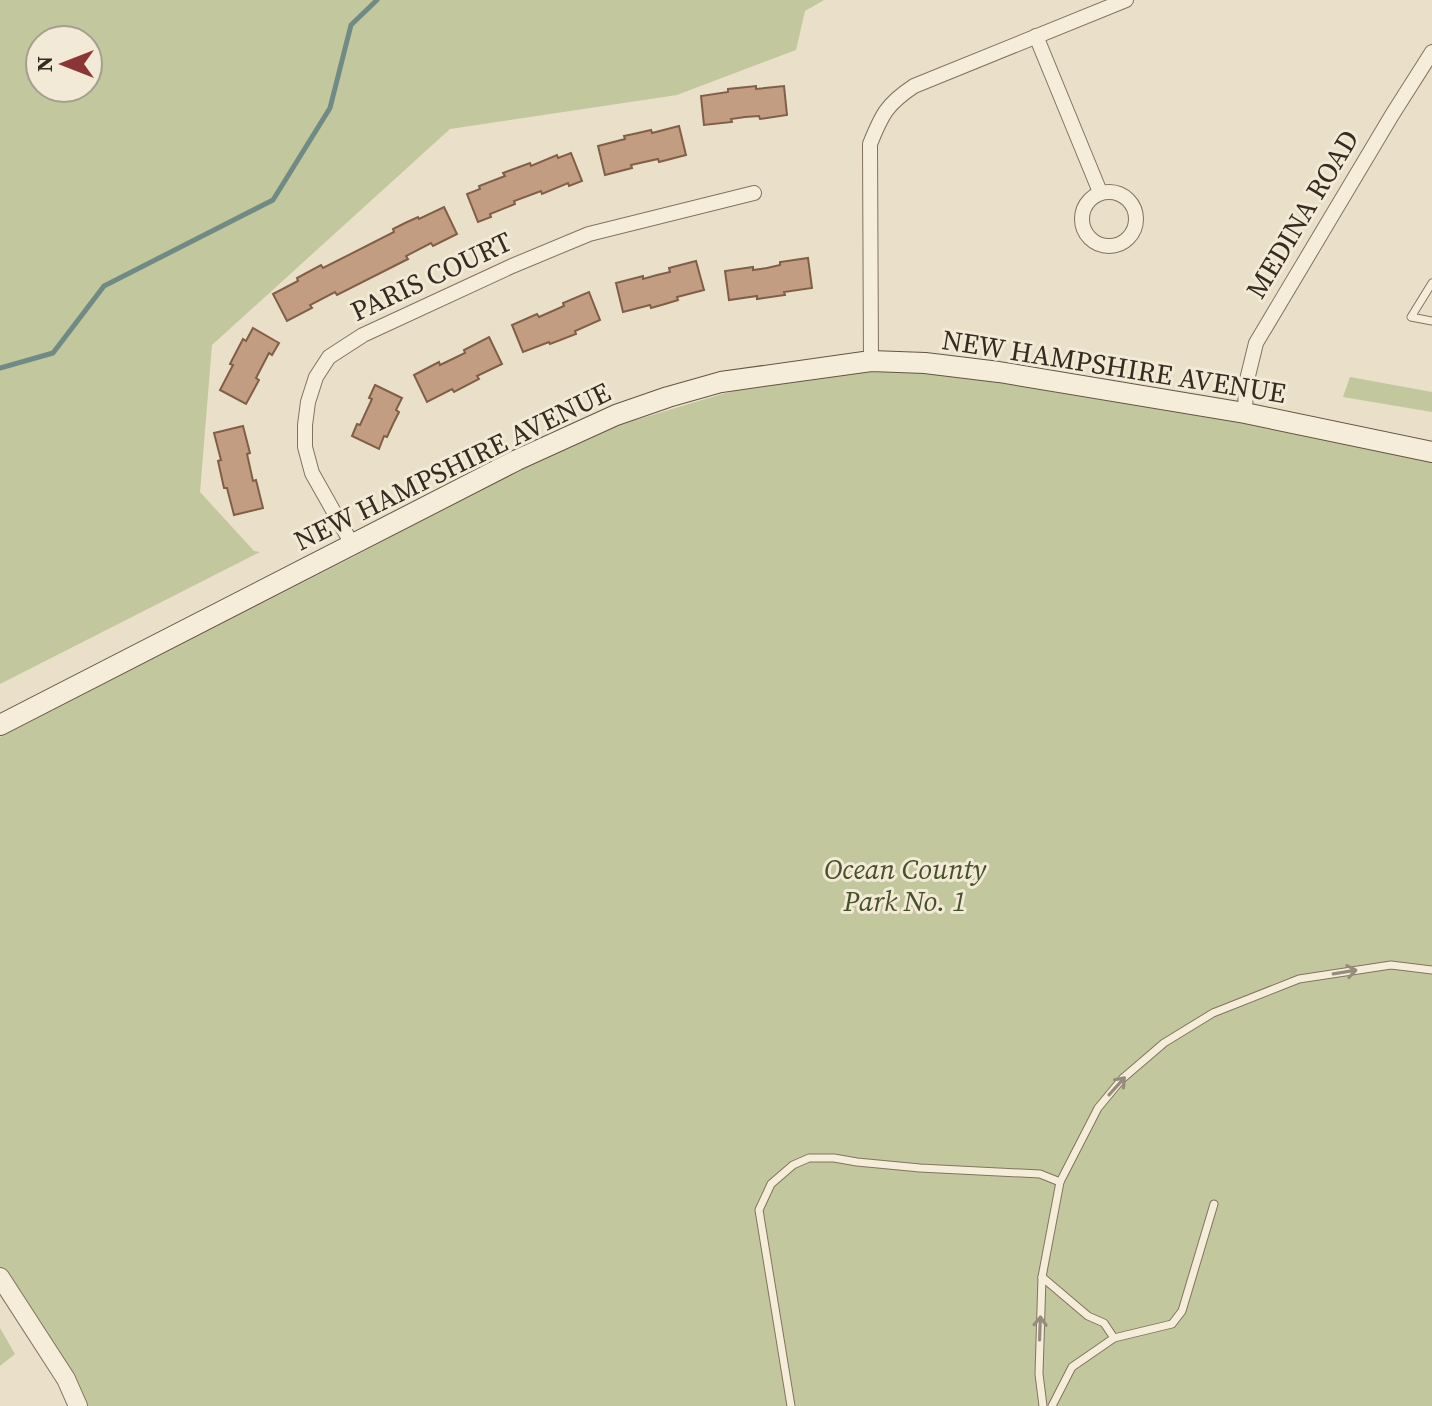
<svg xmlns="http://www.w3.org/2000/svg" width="1432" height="1406" font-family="'Source Serif 4',serif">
  <rect width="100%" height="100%" fill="#eadfc8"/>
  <!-- green -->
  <g fill="#c2c79d" fill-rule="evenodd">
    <path d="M 0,0 L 824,0 L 805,11 L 796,50 L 677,95 L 450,129 L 212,345 L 200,492 L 254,551 L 260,552 L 0,684 ZM 40,40 L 88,40 L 88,88 L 40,88 Z"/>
    <path d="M 871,361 L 1432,452 L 1432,1406 L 78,1406 L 0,1276 L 0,737 L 357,555 L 520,468 L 619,425 L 722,394 L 832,365 Z"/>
    <path d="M 1350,377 L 1432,392 L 1432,412 L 1343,397 Z"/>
    <path d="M 0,1328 L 15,1354 L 0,1366 Z"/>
  </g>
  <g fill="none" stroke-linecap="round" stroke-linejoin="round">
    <!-- stream -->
    <path stroke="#708b85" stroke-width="5" d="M 0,368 L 53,353 L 104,286 L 273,200 L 330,108 L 351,25 L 377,0"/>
  </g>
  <!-- building -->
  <g fill="#c39d82" stroke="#805e47" stroke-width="2">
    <path d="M 756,86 L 756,89 L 784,86 L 787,115 L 760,119 L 759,116 L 745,117 L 731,119 L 732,122 L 704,125 L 701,96 L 728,92 L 728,89 Z"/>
    <path d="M 679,126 L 686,155 L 659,162 L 658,159 L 631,165 L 632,168 L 605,175 L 598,146 L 625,139 L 624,136 L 638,133 L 651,130 L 652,133 Z"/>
    <path d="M 571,153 L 582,181 L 569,186 L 568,183 L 542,194 L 541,191 L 514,201 L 515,204 L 490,214 L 491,217 L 478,222 L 467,194 L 480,189 L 479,186 L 505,176 L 503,173 L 530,163 L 531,166 L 557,155 L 558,158 Z"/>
    <path d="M 444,207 L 457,234 L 433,246 L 431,243 L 406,256 L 408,259 L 337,295 L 335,292 L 310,305 L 312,308 L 287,321 L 273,294 L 298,281 L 297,278 L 321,265 L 323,268 L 394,232 L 393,229 L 405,223 L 418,217 L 419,219 Z"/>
    <path d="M 808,258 L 812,288 L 784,292 L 785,295 L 757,299 L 757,296 L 729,300 L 725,271 L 753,267 L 753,270 L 767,268 L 780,265 L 780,262 Z"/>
    <path d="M 696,261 L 704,290 L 677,297 L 678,300 L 665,304 L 651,308 L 650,305 L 623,312 L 616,283 L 643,276 L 643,279 L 657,275 L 670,272 L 669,268 Z"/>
    <path d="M 589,292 L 600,320 L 575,331 L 576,334 L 550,344 L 549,342 L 523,352 L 512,325 L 537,314 L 539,317 L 564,306 L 563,303 Z"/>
    <path d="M 253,328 L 279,343 L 272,355 L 269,353 L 256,378 L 259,380 L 246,404 L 220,390 L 233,365 L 230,364 L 243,339 L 246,341 Z"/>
    <path d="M 489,337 L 502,364 L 477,376 L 479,379 L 454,392 L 452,389 L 427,402 L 414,375 L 439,362 L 440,365 L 465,353 L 464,350 Z"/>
    <path d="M 375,385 L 402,398 L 396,410 L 399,412 L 393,424 L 387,437 L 384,436 L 379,449 L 352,436 L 357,424 L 360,425 L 372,399 L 369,398 Z"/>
    <path d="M 243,426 L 250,453 L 247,454 L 253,481 L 256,480 L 263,508 L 234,515 L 227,488 L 224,488 L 218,461 L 221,460 L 214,433 Z"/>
  </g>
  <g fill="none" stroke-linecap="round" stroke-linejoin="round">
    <defs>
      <g id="service">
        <path d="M 1432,283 L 1411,317 L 1432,321"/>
        <path d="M 1042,1277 L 1088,1316 L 1104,1323 L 1114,1338 L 1072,1367 L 1052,1406"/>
        <path d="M 1114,1338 L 1172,1324 L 1182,1311 L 1214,1204"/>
        <path d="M 791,1406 L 759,1210 L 771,1184 L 793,1165 L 809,1158 L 834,1158 L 857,1162 L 920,1168 L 1040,1174 L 1060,1182"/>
        <path d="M 1043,1406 L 1039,1374 L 1042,1277 L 1060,1182 L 1098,1108 L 1122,1079 L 1164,1043 L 1213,1013 L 1299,979 L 1391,965 L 1432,970"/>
      </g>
      <g id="minor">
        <path d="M 1036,36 L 1100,192"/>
        <circle cx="1109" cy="219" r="27"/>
        <path d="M 871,361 L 870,144 C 882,114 887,104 914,86 L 1126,0"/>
        <path d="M 1245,413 L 1246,384 L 1256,343 L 1392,115 L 1432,52"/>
        <path d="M 352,544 L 312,473 L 305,447 L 305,425 L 308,402 L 316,377 L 329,357 L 363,335 L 512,266 L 589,234 L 754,193"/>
      </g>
      <path id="tertiary" d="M 0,1277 L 66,1379 L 78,1406"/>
      <path id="secondary" d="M 0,725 L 517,460 L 616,415 L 668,397 L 721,382 L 871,361 L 925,363 L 999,372 L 1245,413 L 1432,452"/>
    </defs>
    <!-- service casing -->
    <use href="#service" stroke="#83725f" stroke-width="9"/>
    <!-- minor casing -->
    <use href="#minor" stroke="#83725f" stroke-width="16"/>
    <!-- tertiary casing -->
    <use href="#tertiary" stroke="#83725f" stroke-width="20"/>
    <!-- secondary casing -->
    <use href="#secondary" stroke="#655442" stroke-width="22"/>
    <!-- service -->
    <use href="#service" stroke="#f5edda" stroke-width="7"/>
    <!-- minor -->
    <use href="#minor" stroke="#f5edda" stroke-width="14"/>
    <!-- tertiary -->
    <use href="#tertiary" stroke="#f5edda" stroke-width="18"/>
    <!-- secondary -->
    <use href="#secondary" stroke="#f5edda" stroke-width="20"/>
  </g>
  <!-- one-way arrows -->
  <defs><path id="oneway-shaft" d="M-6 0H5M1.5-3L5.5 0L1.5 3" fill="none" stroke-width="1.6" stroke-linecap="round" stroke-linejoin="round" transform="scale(2)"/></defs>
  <g stroke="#958c7e">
    <use href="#oneway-shaft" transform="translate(1345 972) rotate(-9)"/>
    <use href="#oneway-shaft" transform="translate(1117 1086) rotate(-48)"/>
    <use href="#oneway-shaft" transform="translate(1040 1328) rotate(-88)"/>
  </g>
  <g text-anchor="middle" stroke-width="6" stroke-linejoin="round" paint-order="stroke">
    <!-- street labels -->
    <g font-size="28" fill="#352b21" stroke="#f2ead6">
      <text transform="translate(1302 214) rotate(-59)" y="10">MEDINA ROAD</text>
      <text transform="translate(431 276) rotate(-25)" y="10">PARIS COURT</text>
      <text transform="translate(1114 366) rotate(9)" y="10">NEW HAMPSHIRE AVENUE</text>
      <text transform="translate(452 466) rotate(-26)" y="10">NEW HAMPSHIRE AVENUE</text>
    </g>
    <!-- park labels -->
    <g font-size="28" font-style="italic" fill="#46502a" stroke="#f2ead6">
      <text x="905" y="879">Ocean County<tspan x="905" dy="32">Park No. 1</tspan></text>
    </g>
  </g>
  <!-- north arrow -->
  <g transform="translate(64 64) rotate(270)"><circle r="38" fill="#f2ead6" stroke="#a69e8e" stroke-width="2"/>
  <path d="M0-6L14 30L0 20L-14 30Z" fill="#8c3536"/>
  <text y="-12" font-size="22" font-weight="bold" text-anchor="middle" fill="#352b21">N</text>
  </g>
</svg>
